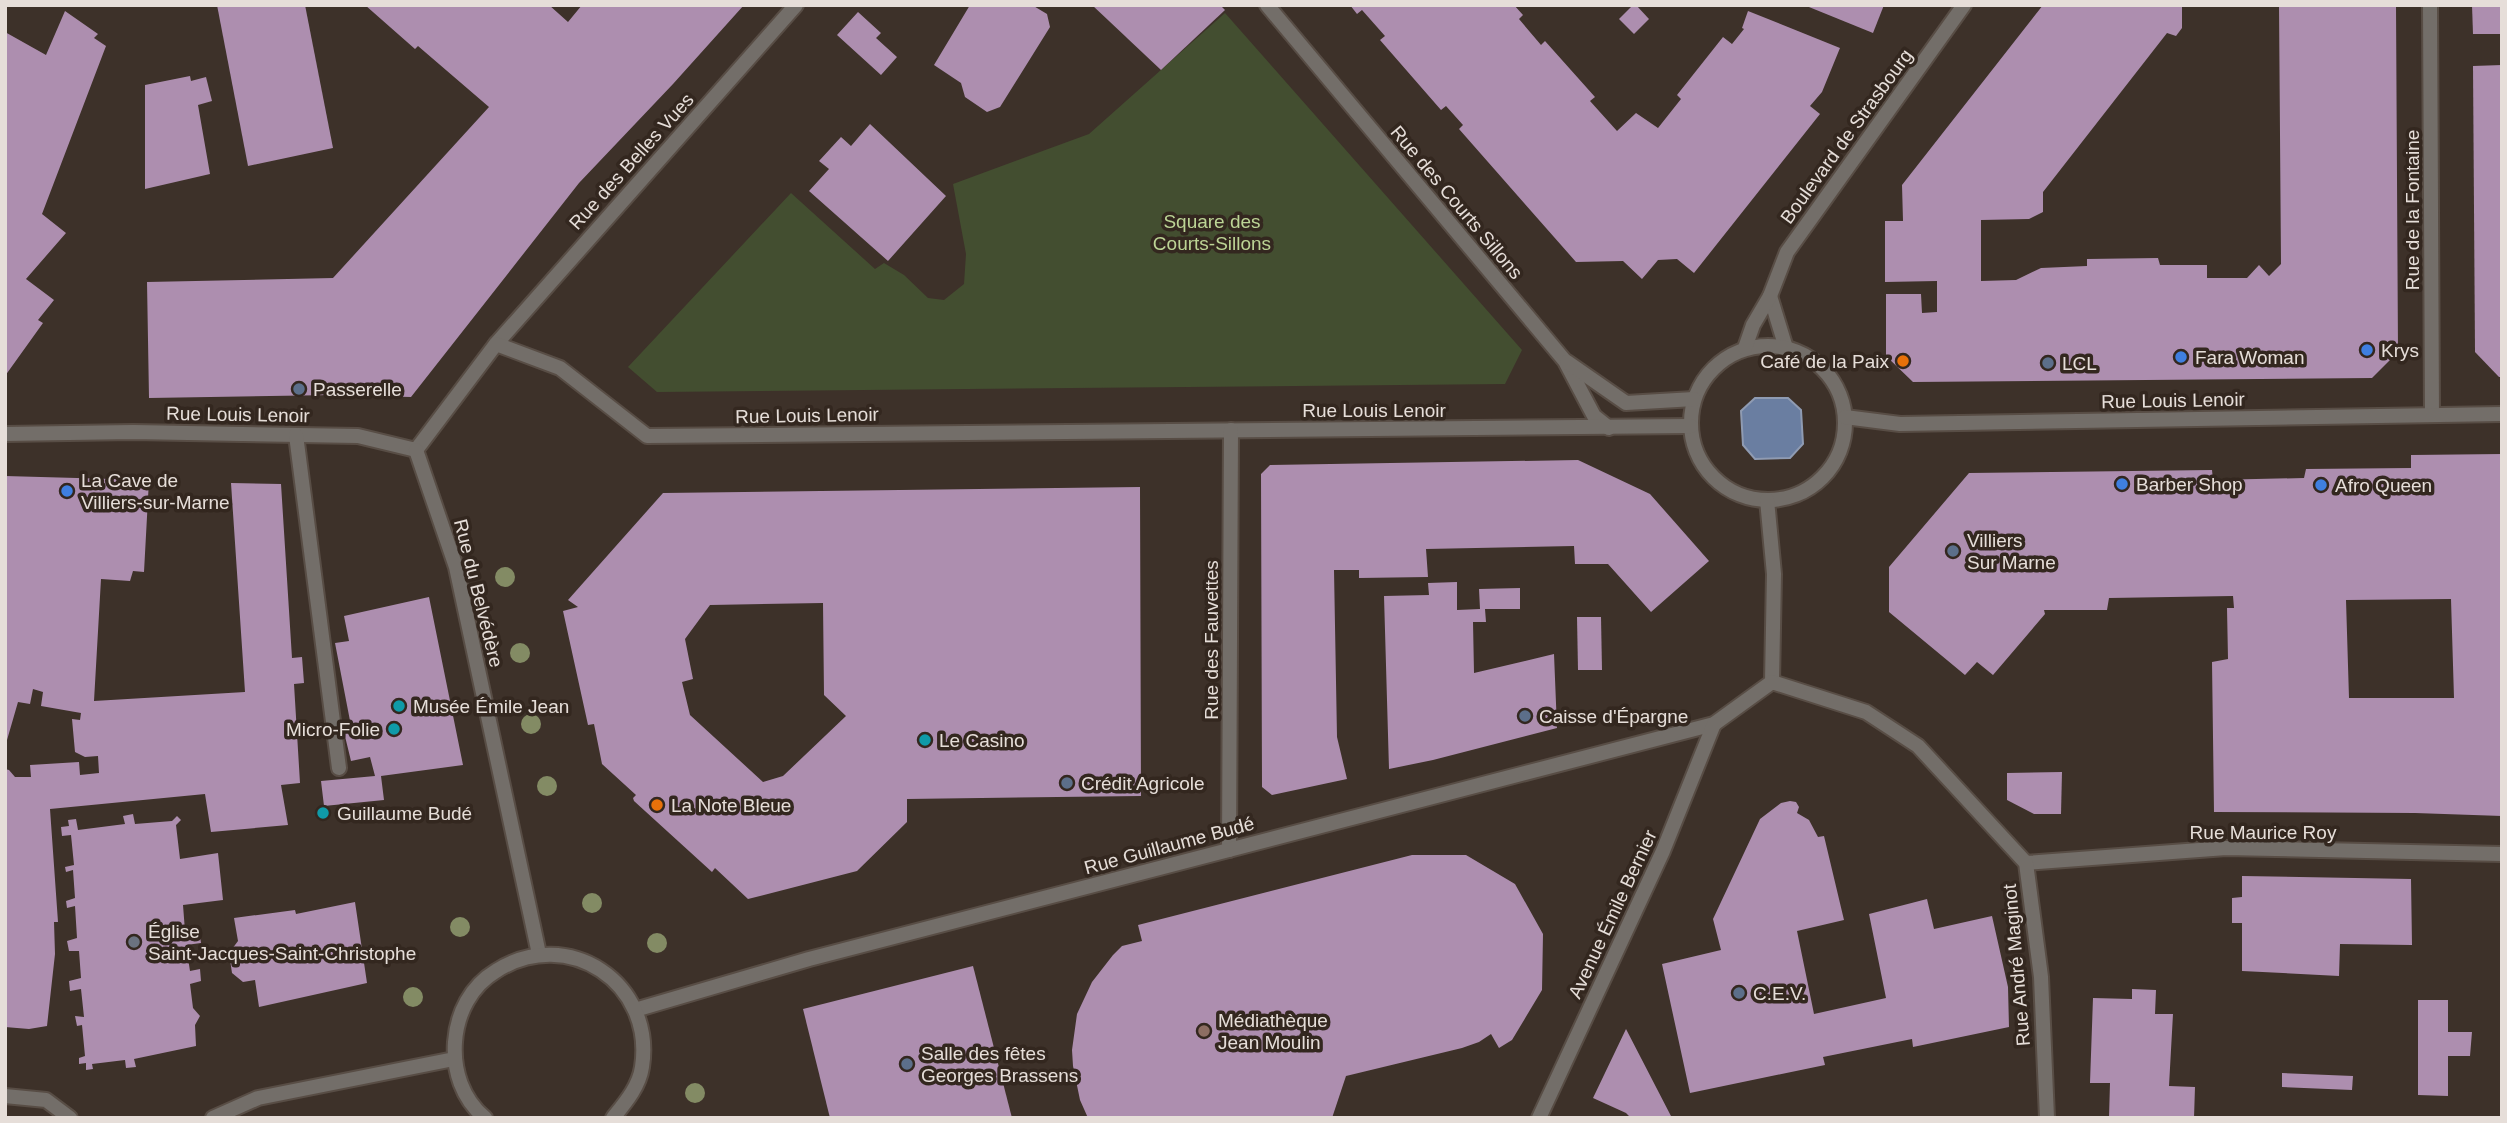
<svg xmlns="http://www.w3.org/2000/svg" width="2507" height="1123" font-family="Helvetica,sans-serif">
  <rect width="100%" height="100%" fill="#3d3129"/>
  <!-- green -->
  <path fill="#434e30" d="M 1225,13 L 1522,350 L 1505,384 L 657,392 L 628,367 L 791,193 L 875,269 L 884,263 L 904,275 L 928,298 L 944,300 L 964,284 L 966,254 L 953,184 L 1089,134 Z"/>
  <!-- water -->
  <path fill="#6a7ea1" stroke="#8f9bb2" stroke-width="2" d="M 1755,398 L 1788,398 L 1801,410 L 1803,444 L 1790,458 L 1755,459 L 1743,445 L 1741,411 Z"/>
  <!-- building -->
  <g fill="#ad8eaf" fill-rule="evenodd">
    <path d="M 217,5 L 305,5 L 333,148 L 248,166 Z"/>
    <path d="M 365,5 L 549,5 L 568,22 L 582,5 L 744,5 L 673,84 L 579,183 L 411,397 L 333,395 L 149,398 L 147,282 L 333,278 L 489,107 L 418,46 L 415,49 Z"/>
    <path d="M 970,5 L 1032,5 L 1047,14 L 1050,27 L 1000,107 L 987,112 L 965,97 L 961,83 L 934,65 Z"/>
    <path d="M 1092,5 L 1220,5 L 1225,10 L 1161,70 Z"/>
    <path d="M 1350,5 L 1514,5 L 1523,15 L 1519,19 L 1541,45 L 1545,41 L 1595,97 L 1590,101 L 1617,131 L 1636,113 L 1658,128 L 1681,99 L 1677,95 L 1723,37 L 1732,44 L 1744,29 L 1742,28 L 1748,11 L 1840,48 L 1822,92 L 1810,106 L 1820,114 L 1694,273 L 1677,259 L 1658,260 L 1642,279 L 1623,261 L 1576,262 L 1459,129 L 1463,125 L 1446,106 L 1441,110 L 1380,40 L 1385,36 L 1362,10 L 1357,14 Z"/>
    <path d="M 1633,5 L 1636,5 L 1649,19 L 1634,34 L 1619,19 Z"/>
    <path d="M 1804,5 L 1884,5 L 1873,33 Z"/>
    <path d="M 2043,5 L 2182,5 L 2182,28 L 2176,36 L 2167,33 L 2043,192 L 2043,212 L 2029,219 L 1981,220 L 1981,281 L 2016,280 L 2041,268 L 2087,266 L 2087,259 L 2158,258 L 2160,265 L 2207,265 L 2207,278 L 2247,278 L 2259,265 L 2269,276 L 2281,264 L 2279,5 L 2396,5 L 2398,352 L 2372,378 L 1913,382 L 1886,356 L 1886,294 L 1921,294 L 1922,313 L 1937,312 L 1937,281 L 1885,282 L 1885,221 L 1903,221 L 1902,185 Z"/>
    <path d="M 2472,5 L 2502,5 L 2502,34 L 2473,34 Z"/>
    <path d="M 65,11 L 98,34 L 94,38 L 106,46 L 42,214 L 66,233 L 26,279 L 54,300 L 38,320 L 43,323 L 5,376 L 5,32 L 46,55 Z"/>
    <path d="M 858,12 L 881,33 L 876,38 L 897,57 L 881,75 L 837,35 Z"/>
    <path d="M 2502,65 L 2502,377 L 2499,377 L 2475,352 L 2473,66 Z"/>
    <path d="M 190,76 L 191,81 L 206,77 L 212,101 L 198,105 L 210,174 L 145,189 L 145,85 Z"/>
    <path d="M 870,124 L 946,196 L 888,261 L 809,191 L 829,169 L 819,161 L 841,137 L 851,146 Z"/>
    <path d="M 2502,454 L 2502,816 L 2415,813 L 2214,812 L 2212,662 L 2228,659 L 2227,608 L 2234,608 L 2233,596 L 2109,598 L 2107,610 L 2044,610 L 2045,614 L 1993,675 L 1977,662 L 1965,675 L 1889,612 L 1889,567 L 1969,473 L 2212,470 L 2213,480 L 2304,478 L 2306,469 L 2411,468 L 2411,455 ZM 2451,599 L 2454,698 L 2349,698 L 2346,600 Z"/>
    <path d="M 1578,460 L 1650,494 L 1709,561 L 1651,612 L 1608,564 L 1575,564 L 1574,546 L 1426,549 L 1428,577 L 1359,578 L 1359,570 L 1334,570 L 1337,737 L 1347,779 L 1272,795 L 1262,787 L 1261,474 L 1270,465 Z"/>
    <path d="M 5,476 L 149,480 L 144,572 L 133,571 L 130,581 L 101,579 L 94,701 L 245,692 L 231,483 L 281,484 L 292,658 L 302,657 L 304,683 L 294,684 L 300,783 L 281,785 L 288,825 L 211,832 L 205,794 L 50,809 L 58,922 L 54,922 L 55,954 L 47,1026 L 29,1029 L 5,1027 L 5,769 L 9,770 L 15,777 L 31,777 L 30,765 L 79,762 L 80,775 L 99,773 L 98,756 L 85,757 L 75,752 L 72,719 L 80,720 L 81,713 L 41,706 L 43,692 L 33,689 L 30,704 L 18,702 L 5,747 Z"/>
    <path d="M 1140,487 L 1141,796 L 907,799 L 907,822 L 857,871 L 748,899 L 715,868 L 712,872 L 634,801 L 633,798 L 636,795 L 602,764 L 594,724 L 588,725 L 563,611 L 578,607 L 568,600 L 663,493 ZM 823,603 L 824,695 L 846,716 L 783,776 L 763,782 L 690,715 L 682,682 L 693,679 L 685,639 L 710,605 Z"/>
    <path d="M 1457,582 L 1457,610 L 1480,609 L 1479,589 L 1520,588 L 1520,609 L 1485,609 L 1486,622 L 1473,622 L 1474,673 L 1554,654 L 1557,728 L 1433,760 L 1389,769 L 1384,596 L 1429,595 L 1428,583 Z"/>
    <path d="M 429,597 L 463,765 L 381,776 L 384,800 L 324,806 L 321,781 L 375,776 L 370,757 L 351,761 L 343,728 L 351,726 L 335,643 L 349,641 L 344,616 Z"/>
    <path d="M 1577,617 L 1601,617 L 1602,670 L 1578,670 Z"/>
    <path d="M 2062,772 L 2061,814 L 2034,814 L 2007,800 L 2007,773 Z"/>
    <path d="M 1790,801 L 1796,802 L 1799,807 L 1797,813 L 1809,820 L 1818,837 L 1824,836 L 1844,920 L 1797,931 L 1814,1014 L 1886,998 L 1869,914 L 1927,899 L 1934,929 L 1992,916 L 2008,987 L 2009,1027 L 1913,1047 L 1912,1039 L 1823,1057 L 1825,1065 L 1690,1093 L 1662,964 L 1721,950 L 1713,919 L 1760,819 L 1781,803 Z"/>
    <path d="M 133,814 L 135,824 L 172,821 L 177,816 L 181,820 L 176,825 L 180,859 L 218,853 L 223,900 L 183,905 L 185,931 L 199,930 L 201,943 L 186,945 L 190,971 L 200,969 L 201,981 L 190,984 L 193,1008 L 200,1016 L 195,1025 L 196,1046 L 134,1059 L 136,1067 L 126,1068 L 125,1060 L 92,1064 L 93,1069 L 86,1070 L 86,1063 L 79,1064 L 79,1058 L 85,1056 L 82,1025 L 77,1026 L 75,1016 L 84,1017 L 81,989 L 70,991 L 69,981 L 81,978 L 79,951 L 69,951 L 67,941 L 77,938 L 75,906 L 67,908 L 66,901 L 75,898 L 73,870 L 66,872 L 65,867 L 74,865 L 71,835 L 62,836 L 61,827 L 69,826 L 68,820 L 76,819 L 78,830 L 125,824 L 123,816 Z"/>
    <path d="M 1412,855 L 1466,855 L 1515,884 L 1543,934 L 1542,990 L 1512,1040 L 1499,1048 L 1491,1034 L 1479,1042 L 1462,1048 L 1346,1076 L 1332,1118 L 1088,1118 L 1080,1100 L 1073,1066 L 1072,1050 L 1077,1014 L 1092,982 L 1113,955 L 1122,946 L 1142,941 L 1138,925 Z"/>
    <path d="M 2242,876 L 2411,879 L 2412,945 L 2340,944 L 2339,976 L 2242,971 L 2242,923 L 2232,923 L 2232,898 L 2242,897 Z"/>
    <path d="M 355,902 L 367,983 L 259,1007 L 255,980 L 243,982 L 232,973 L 229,953 L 238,941 L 234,918 L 295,910 L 296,914 Z"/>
    <path d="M 973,966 L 1012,1118 L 830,1118 L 803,1009 Z"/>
    <path d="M 2132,989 L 2156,990 L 2155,1014 L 2173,1014 L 2169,1086 L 2195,1087 L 2194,1118 L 2109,1118 L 2110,1083 L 2090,1083 L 2093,998 L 2132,999 Z"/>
    <path d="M 2418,1000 L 2448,1000 L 2448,1032 L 2472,1032 L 2470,1056 L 2448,1056 L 2448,1096 L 2418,1095 Z"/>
    <path d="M 1626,1029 L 1672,1118 L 1631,1118 L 1626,1113 L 1593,1098 Z"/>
    <path d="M 2282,1073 L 2353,1076 L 2352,1090 L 2282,1087 Z"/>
  </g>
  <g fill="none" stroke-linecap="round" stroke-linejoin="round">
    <defs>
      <g id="street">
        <path d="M 1267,5 L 1565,361 L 1594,416 L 1609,428"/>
        <path d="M 2430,5 L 2432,415"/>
        <path d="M 1770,296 L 1786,348"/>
        <path d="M 496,344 L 796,5"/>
        <circle cx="1768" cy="423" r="77"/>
        <path d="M 1745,348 L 1753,325 L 1770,296 L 1787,252 L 1964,5"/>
        <path d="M 1567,362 L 1626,403 L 1694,399"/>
        <path d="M 1845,417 L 1900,424 L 2502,414"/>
        <path d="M 5,434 L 133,432 L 358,436 L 416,450 L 496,344 L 560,368 L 647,436 L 1691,426"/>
        <path d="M 296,435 L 339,768"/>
        <path d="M 416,450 L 456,567 L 539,954"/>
        <path d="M 1767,500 L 1774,574 L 1772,682"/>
        <path d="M 1229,850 L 1231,430"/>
        <path d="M 2026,863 L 2226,848 L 2502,854"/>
        <path d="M 635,1010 L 809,959 L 1714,724 L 1772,682 L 1866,712 L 1918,746 L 2026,863 L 2041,977 L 2047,1118"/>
        <path d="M 5,1096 L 46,1100 L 70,1118"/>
        <path d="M 213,1118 L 258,1098 L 454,1059"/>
        <path d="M 485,1118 C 462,1099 453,1070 455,1042 C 457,1013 471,986 496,971 C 568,925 655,983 642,1067 C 639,1087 625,1103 613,1118"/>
        <path d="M 1539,1118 L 1663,851 L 1714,724"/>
      </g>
    </defs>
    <!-- street casing -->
    <use href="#street" stroke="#584d45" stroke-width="18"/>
    <!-- street -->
    <use href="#street" stroke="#736e69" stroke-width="14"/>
  </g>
  <!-- trees -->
  <g fill="#838b64">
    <circle cx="505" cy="577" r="10"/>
    <circle cx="520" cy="653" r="10"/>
    <circle cx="531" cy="724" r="10"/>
    <circle cx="547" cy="786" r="10"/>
    <circle cx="592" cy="903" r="10"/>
    <circle cx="460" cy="927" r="10"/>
    <circle cx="657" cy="943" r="10"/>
    <circle cx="413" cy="997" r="10"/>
    <circle cx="695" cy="1093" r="10"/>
  </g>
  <!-- markers -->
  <g fill="#3f7fe0" stroke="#33271f" stroke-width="2.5">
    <circle cx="2367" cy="350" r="7"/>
    <circle cx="2181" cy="357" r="7"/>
    <circle cx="2122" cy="484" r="7"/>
    <circle cx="2321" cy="485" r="7"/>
    <circle cx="67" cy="491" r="7"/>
  </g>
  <g fill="#e8710a" stroke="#33271f" stroke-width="2.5">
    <circle cx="1903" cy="361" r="7"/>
    <circle cx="657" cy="805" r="7"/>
  </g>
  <g fill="#5c6f8a" stroke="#33271f" stroke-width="2.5">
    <circle cx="2048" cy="363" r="7"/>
    <circle cx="299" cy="389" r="7"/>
    <circle cx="1953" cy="551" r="7"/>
    <circle cx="1525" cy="716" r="7"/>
    <circle cx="1067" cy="783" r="7"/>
    <circle cx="1739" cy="993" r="7"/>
    <circle cx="907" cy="1064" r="7"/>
  </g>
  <g fill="#0f9aa8" stroke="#33271f" stroke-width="2.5">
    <circle cx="399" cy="706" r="7"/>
    <circle cx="394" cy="729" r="7"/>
    <circle cx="925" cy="740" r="7"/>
    <circle cx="323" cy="813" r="7"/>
  </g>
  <circle fill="#6b7280" stroke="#33271f" stroke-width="2.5" cx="134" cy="942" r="7"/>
  <circle fill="#8d6e63" stroke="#33271f" stroke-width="2.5" cx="1204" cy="1031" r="7"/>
  <g text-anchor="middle" stroke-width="7" stroke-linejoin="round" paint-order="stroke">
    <!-- street labels -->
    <g font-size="19" fill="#e6ded9" stroke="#33271f">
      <text transform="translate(1846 136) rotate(-54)" y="7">Boulevard de Strasbourg</text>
      <text transform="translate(631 161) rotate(-48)" y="7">Rue des Belles Vues</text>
      <text transform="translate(1457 202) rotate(50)" y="7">Rue des Courts Sillons</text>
      <text transform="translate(2412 210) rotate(-90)" y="7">Rue de la Fontaine</text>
      <text transform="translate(2173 400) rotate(-1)" y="7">Rue Louis Lenoir</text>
      <text x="1374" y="417">Rue Louis Lenoir</text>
      <text transform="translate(238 414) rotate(1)" y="7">Rue Louis Lenoir</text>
      <text transform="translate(807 415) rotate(-1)" y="7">Rue Louis Lenoir</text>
      <text transform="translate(479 593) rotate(76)" y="7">Rue du Belvédère</text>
      <text transform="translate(1211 640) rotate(-90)" y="7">Rue des Fauvettes</text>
      <text x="2263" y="839">Rue Maurice Roy</text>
      <text transform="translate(1169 845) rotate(-15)" y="7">Rue Guillaume Budé</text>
      <text transform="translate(1612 914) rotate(-65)" y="7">Avenue Émile Bernier</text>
      <text transform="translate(2016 965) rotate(-95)" y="7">Rue André Maginot</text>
    </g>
    <!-- park labels -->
    <g font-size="19" fill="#bcd495" stroke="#33271f">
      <text x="1212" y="228">Square des<tspan x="1212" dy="22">Courts-Sillons</tspan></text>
    </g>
    <!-- poi labels -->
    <g font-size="19" fill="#e6ded9" stroke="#33271f" text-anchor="start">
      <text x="2381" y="357">Krys</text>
      <text x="2195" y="364">Fara Woman</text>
      <text x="1889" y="368" text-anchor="end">Café de la Paix</text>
      <text x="2062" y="370">LCL</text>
      <text x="313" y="396">Passerelle</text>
      <text x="81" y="487">La Cave de<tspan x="81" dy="22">Villiers-sur-Marne</tspan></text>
      <text x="2136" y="491">Barber Shop</text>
      <text x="2335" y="492">Afro Queen</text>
      <text x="1967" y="547">Villiers<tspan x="1967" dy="22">Sur Marne</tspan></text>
      <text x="413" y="713">Musée Émile Jean</text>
      <text x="1539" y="723">Caisse d'Épargne</text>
      <text x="380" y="736" text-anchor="end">Micro-Folie</text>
      <text x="939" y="747">Le Casino</text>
      <text x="1081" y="790">Crédit Agricole</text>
      <text x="671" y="812">La Note Bleue</text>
      <text x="337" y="820">Guillaume Budé</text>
      <text x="148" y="938">Église<tspan x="148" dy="22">Saint-Jacques-Saint-Christophe</tspan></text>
      <text x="1753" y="1000">C.E.V.</text>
      <text x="1218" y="1027">Médiathèque<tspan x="1218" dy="22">Jean Moulin</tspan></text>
      <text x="921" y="1060">Salle des fêtes<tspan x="921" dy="22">Georges Brassens</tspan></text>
    </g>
  </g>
  <!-- border -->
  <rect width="2507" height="1123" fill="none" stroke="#e6ded9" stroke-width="14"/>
</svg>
